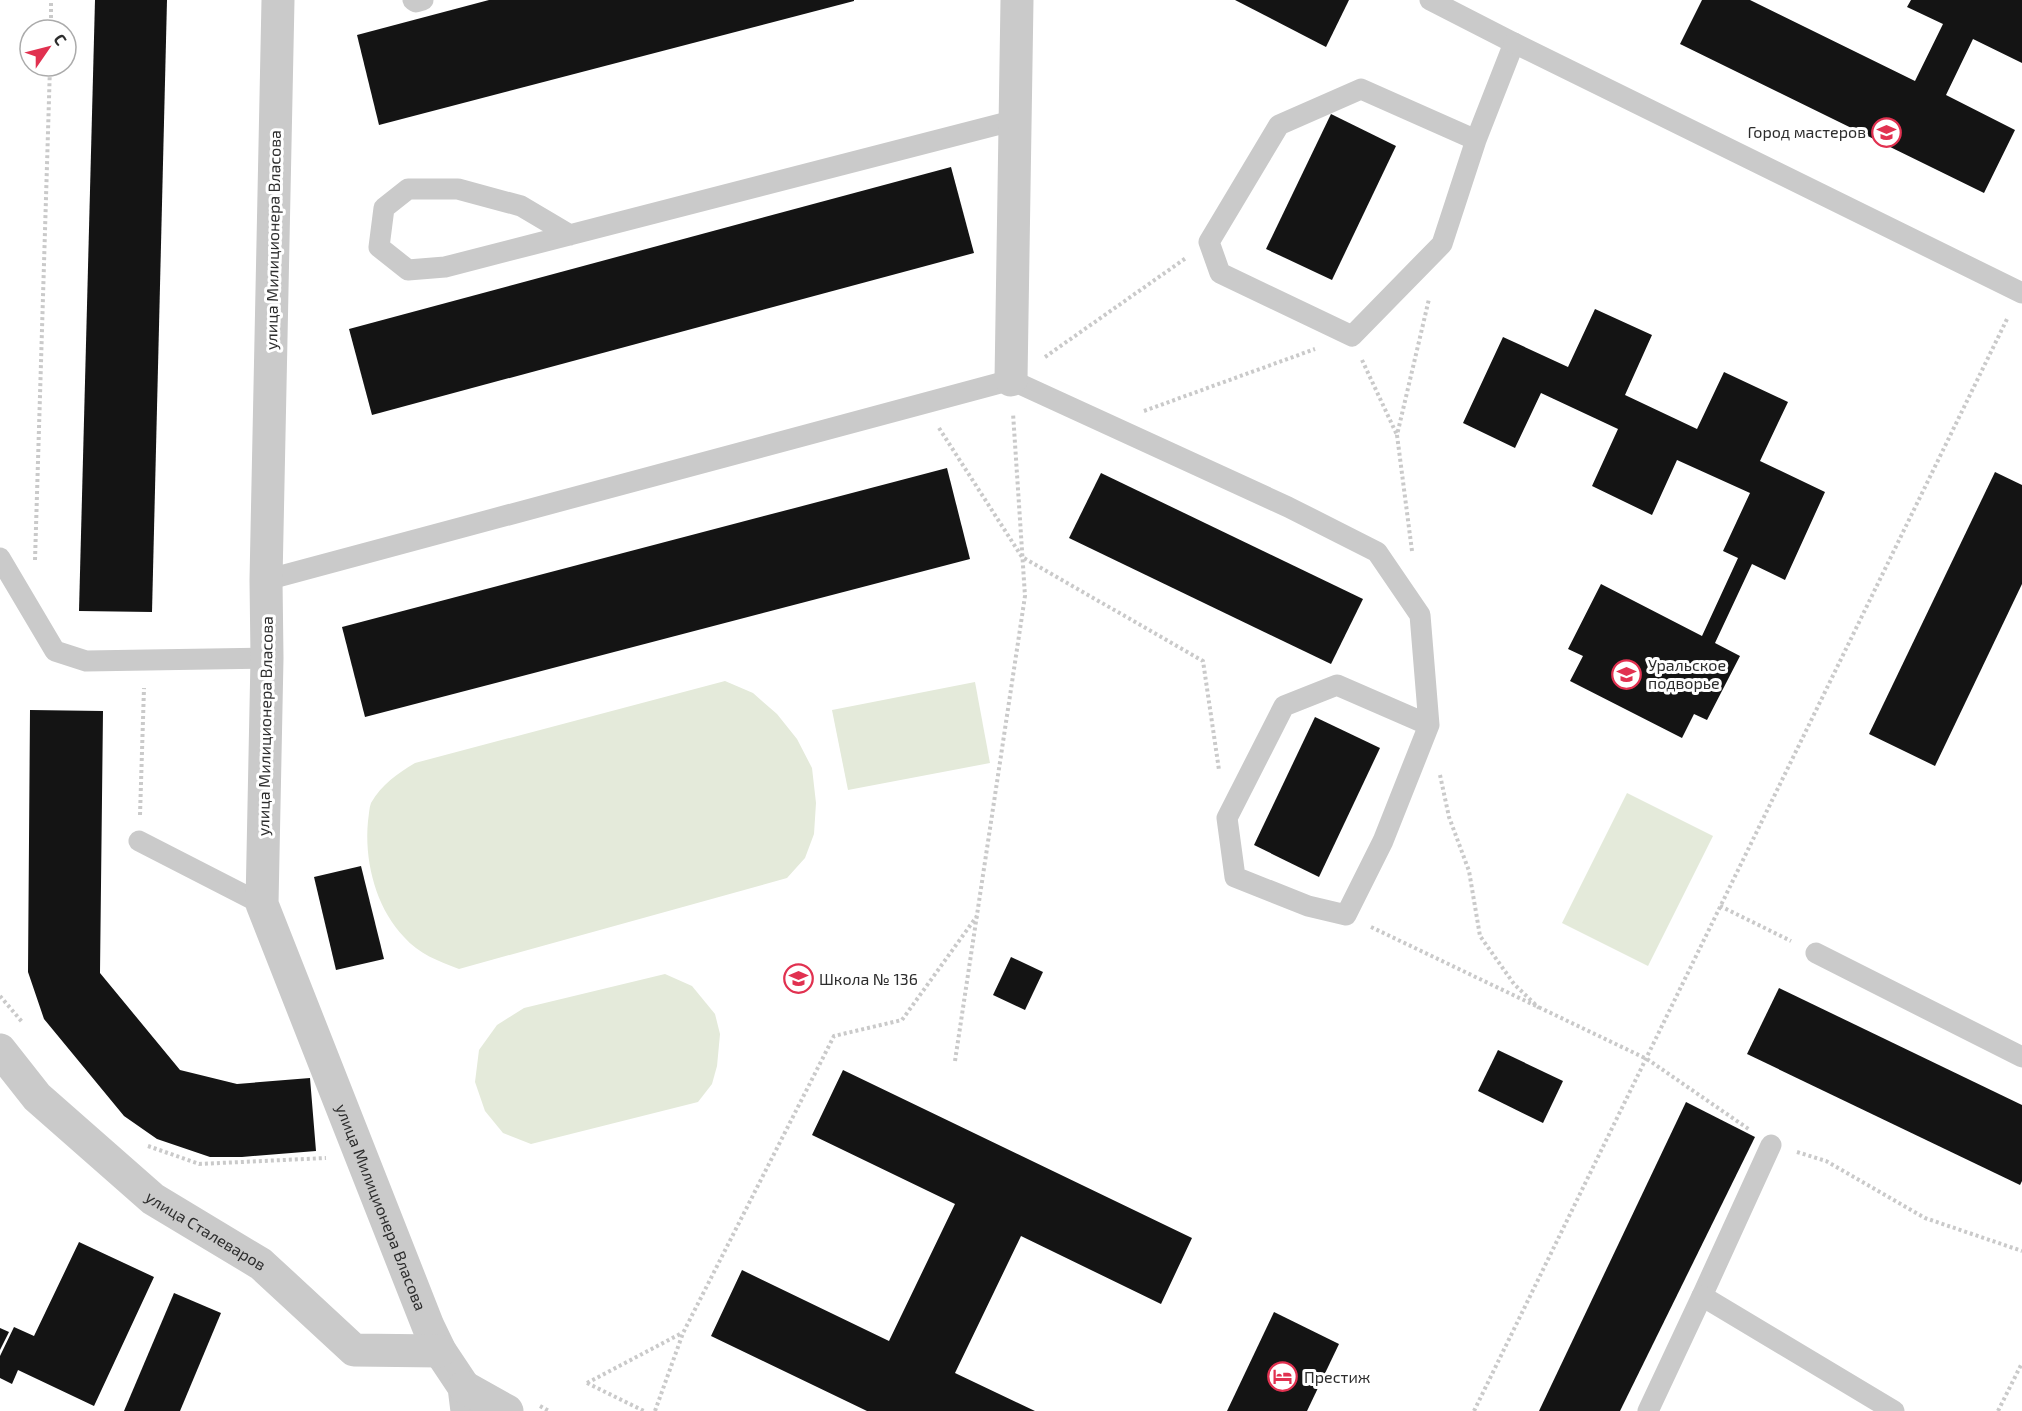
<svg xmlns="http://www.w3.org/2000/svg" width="2022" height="1411" font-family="'Exo 2',sans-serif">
  <rect width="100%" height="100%" fill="#fff"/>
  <!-- green -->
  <g fill="#e4eada">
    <path d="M 725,681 L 753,693 L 777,714 L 797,739 L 812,768 L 816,803 L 814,834 L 805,858 L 787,878 L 459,969 C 438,961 419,954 404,937 C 376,908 364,861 368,821 C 369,815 369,808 371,803 C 382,784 397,774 415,763 Z"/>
    <path d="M 975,682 L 990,763 L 848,790 L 832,710 Z"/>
    <path d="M 1627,793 L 1713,836 L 1648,966 L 1562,923 Z"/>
    <path d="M 665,974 L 692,986 L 715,1014 L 720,1034 L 717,1066 L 712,1084 L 698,1102 L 531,1144 L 503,1133 L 485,1111 L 475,1082 L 479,1050 L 497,1025 L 524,1008 Z"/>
  </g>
  <!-- building -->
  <g fill="#141414">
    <path d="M 95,0 L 167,0 L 152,612 L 79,611 Z"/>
    <path d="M 489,0 L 854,0 L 854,1 L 379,125 L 357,35 Z"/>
    <path d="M 1235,0 L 1349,0 L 1326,47 Z"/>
    <path d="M 1702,0 L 1750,0 L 1915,81 L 1943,24 L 1907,7 L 1911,0 L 2022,0 L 2022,63 L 1973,39 L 1946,95 L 2015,130 L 1984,193 L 1680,44 Z"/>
    <path d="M 1331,114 L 1396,146 L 1332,280 L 1266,249 Z"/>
    <path d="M 951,167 L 974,253 L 372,415 L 349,329 Z"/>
    <path d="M 1595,309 L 1652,335 L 1625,395 L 1697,429 L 1724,372 L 1788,402 L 1760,461 L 1825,492 L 1785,580 L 1752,564 L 1715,643 L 1740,656 L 1707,720 L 1694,714 L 1682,738 L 1570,681 L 1583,656 L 1568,649 L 1601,584 L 1702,636 L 1738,558 L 1723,551 L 1750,493 L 1677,460 L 1652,515 L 1592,486 L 1618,429 L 1541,393 L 1515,448 L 1463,423 L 1503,337 L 1568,367 Z"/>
    <path d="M 947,468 L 970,559 L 365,717 L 342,627 Z"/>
    <path d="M 1995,472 L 2022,485 L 2022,584 L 1935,766 L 1869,734 Z"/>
    <path d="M 1101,473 L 1363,599 L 1331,664 L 1069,538 Z"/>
    <path d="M 30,710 L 103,711 L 100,973 L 180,1070 L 237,1084 L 310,1078 L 316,1151 L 242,1157 L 210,1157 L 157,1139 L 124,1116 L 44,1019 L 28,972 Z"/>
    <path d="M 1315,717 L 1380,748 L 1319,877 L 1254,845 Z"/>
    <path d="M 361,866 L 384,959 L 336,970 L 314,877 Z"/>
    <path d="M 1011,957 L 1043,972 L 1025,1010 L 993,995 Z"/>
    <path d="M 1779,988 L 2022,1105 L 2022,1181 L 2020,1185 L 1747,1054 Z"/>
    <path d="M 1498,1050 L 1563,1081 L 1543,1123 L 1478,1091 Z"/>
    <path d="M 843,1070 L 1192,1238 L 1161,1304 L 1021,1236 L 955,1373 L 1035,1411 L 867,1411 L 711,1336 L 742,1270 L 889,1341 L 955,1204 L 812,1135 Z"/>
    <path d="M 1686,1102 L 1755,1137 L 1620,1411 L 1539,1411 Z"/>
    <path d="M 79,1242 L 154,1277 L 94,1406 L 18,1370 L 12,1384 L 0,1378 L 0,1356 L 14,1327 L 34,1336 Z"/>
    <path d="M 174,1293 L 221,1313 L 180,1411 L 124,1411 Z"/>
    <path d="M 1274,1312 L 1339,1344 L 1307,1411 L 1227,1411 Z"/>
    <path d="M 0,1328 L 9,1332 L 0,1350 Z"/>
  </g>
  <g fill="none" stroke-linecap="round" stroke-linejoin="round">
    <!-- path -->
    <g stroke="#cacaca" stroke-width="4" stroke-dasharray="3 3" stroke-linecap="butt">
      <path d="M 51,30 L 51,0"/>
      <path d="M 1045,357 L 1186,258"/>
      <path d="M 1362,360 L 1397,435"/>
      <path d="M 1144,411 L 1315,349"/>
      <path d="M 939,428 L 1022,557 L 1203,661 L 1219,770"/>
      <path d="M 1412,551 L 1397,435 L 1429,299"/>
      <path d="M 35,560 L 50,66"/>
      <path d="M 1440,775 L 1449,817 L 1469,871 L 1480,936 L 1514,984 L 1539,1008"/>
      <path d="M 140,815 L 144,688"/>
      <path d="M 1720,906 L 1791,941"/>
      <path d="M 1371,927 L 1647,1059 L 1750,1130"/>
      <path d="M 0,996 L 23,1023"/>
      <path d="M 955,1061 L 1025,596 L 1013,413"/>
      <path d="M 148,1146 L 199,1164 L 326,1158"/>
      <path d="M 1797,1152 L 1826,1161 L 1925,1218 L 2022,1251"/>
      <path d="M 587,1383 L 682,1333"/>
      <path d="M 587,1383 L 644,1411"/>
      <path d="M 540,1406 L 549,1411"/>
      <path d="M 655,1411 L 683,1333 L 834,1036 L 902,1020 L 977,916"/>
      <path d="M 1474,1411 L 2008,317"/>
      <path d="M 1998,1411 L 2022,1363"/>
    </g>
    <!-- service -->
    <g stroke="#cacaca" stroke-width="21">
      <path d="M 413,0 L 416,2 L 423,0"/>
      <path d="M 1430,0 L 1514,43 L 1476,140 L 1442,244 L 1352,336 L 1220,273 L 1209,242 L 1279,125 L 1361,89 L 1476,140"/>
      <path d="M 1514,43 L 2022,293"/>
      <path d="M 570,235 L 521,206 L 458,189 L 408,189 L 384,208 L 379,247 L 408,270 L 445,267 L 1016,120"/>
      <path d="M 0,558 L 55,651 L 86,661 L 267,658"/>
      <path d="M 266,580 L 1011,380 L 1288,507 L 1377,552 L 1420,615 L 1429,725 L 1383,841 L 1346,915 L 1308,906 L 1235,877 L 1227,818 L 1284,706 L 1337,685 L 1429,725"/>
      <path d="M 139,841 L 262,904"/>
      <path d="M 1816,953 L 2022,1057"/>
      <path d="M 1702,1296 L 1771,1145"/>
      <path d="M 1648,1411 L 1702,1296 L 1894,1411"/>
    </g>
    <!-- minor -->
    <g stroke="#cacaca" stroke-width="33">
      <path id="s1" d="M 278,0 L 266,580 L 267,658 L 262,904 L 428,1326 L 440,1351 L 464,1387 L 467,1411"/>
      <path d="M 1011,380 L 1017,0"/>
      <path id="s2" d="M 0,1050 L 37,1097 L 153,1199 L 261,1264 L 354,1350 L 440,1351"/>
      <path d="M 464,1387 L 507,1411"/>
    </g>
  </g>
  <!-- icons -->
  <defs>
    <symbol id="school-ring" viewBox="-11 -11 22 22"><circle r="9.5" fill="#fff" stroke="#e13150" stroke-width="1.5"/><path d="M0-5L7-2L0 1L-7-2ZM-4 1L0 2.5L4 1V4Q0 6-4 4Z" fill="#e13150"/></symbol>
    <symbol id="hotel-ring" viewBox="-11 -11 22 22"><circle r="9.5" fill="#fff" stroke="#e13150" stroke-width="1.5"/><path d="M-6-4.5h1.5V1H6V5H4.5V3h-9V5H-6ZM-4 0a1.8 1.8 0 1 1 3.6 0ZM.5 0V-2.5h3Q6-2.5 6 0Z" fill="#e13150"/></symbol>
  </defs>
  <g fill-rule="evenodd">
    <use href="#school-ring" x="1870" y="116" width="33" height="33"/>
    <use href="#school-ring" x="1610" y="658" width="33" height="33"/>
    <use href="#school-ring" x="782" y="962" width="33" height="33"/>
    <use href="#hotel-ring" x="1266" y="1360" width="33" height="33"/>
  </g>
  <g text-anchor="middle" stroke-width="6" stroke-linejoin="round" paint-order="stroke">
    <!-- poi labels -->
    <g font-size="16" fill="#2d2d2d" stroke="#fff" text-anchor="start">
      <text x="1866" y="138" text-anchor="end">Город мастеров</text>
      <text x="1648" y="671">Уральское<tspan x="1648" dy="18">подворье</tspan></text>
      <text x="819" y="985">Школа № 136</text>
      <text x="1304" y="1383">Престиж</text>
    </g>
    <!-- street labels -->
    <g font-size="16" fill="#2d2d2d" stroke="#fff">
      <text transform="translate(273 240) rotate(-89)" y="6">улица Милиционера Власова</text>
      <text transform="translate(265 726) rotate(-89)" y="6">улица Милиционера Власова</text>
      <text dy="6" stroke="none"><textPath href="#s1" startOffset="1230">улица Милиционера Власова</textPath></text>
      <text dy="6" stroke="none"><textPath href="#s2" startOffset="276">улица Сталеваров</textPath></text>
    </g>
  </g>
  <!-- north arrow -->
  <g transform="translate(48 48) rotate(55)"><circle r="28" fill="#ffffff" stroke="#ababab" stroke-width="1.5"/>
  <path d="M0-4.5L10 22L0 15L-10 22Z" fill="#e13150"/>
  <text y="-9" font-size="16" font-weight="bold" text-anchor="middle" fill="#2d2d2d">С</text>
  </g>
</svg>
